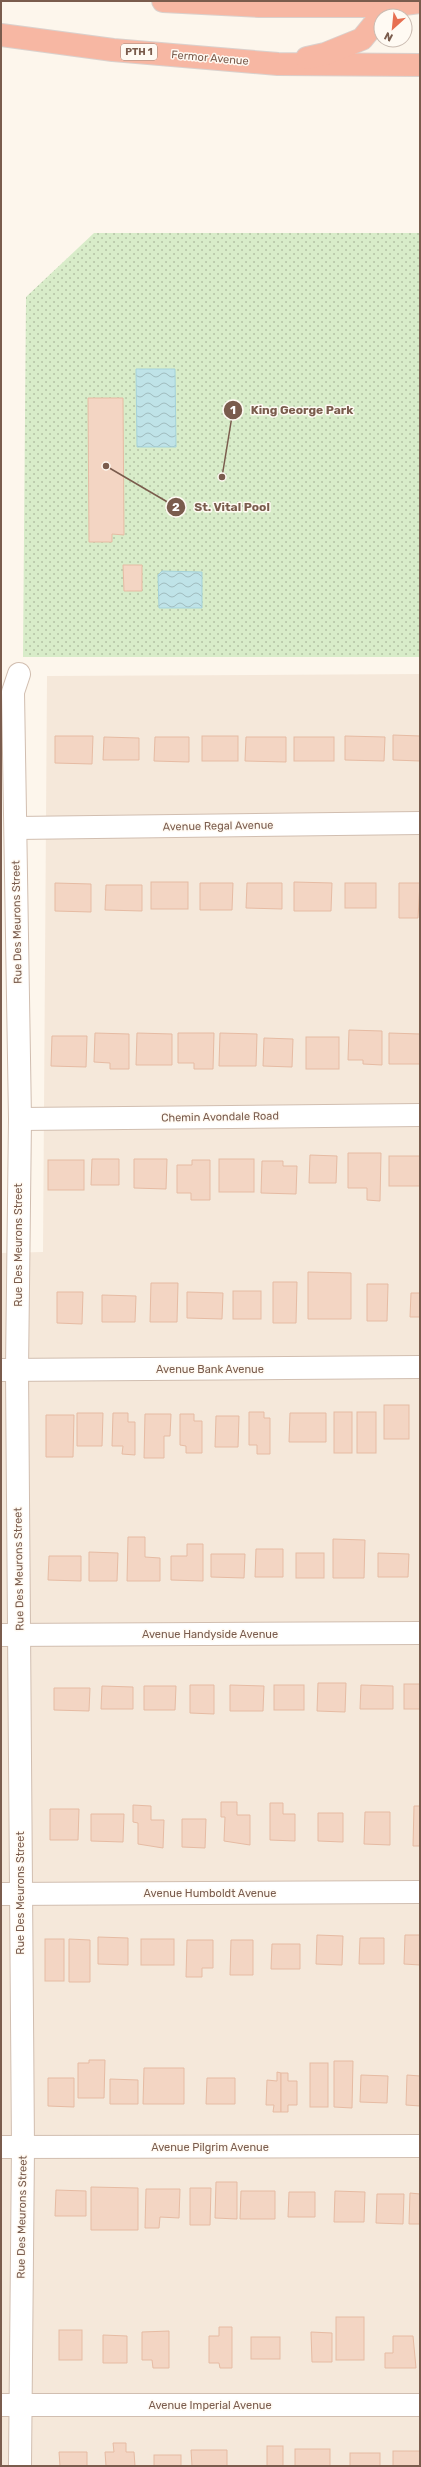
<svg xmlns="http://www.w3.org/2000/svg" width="421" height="2467" font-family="Rubik,sans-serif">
	<defs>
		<pattern id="park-dots" width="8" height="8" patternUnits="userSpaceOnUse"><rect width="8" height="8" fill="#d8ecc9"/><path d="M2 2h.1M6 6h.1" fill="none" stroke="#b4c2a5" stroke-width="1.8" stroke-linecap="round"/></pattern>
		<pattern id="water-waves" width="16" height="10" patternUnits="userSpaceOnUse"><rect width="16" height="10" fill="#bfe3e8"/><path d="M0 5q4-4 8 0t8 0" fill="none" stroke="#a0bbbe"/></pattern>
	</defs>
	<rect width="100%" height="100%" fill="#fdf6ec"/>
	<polygon fill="#f5e8da" points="420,674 420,2466 1,2466 1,1253 43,1252 47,676"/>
	<polygon fill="url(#park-dots)" points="94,233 420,233 420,657 23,657 26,297"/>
	<g fill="url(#water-waves)" stroke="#a5d3da">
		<polygon points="136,369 175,369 176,447 137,447"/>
		<polygon points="162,571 202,572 202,608 159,608 158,575"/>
	</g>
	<g fill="#f3d5c3" stroke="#e6bba3">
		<polygon points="88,398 123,398 124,535 112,534 112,542 89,542"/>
		<polygon points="123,565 142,565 142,591 124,591"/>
		<polygon points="393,735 420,736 420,761 393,760"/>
		<polygon points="55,736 93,736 92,764 55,763"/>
		<rect x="202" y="736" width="36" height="25"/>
		<polygon points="345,736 385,737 384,761 345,760"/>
		<polygon points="104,737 139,738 139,760 103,760"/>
		<polygon points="155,737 189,737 189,762 154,761"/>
		<polygon points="246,737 286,737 286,762 245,761"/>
		<rect x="294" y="737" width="40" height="24"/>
		<rect x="151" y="882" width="37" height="27"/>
		<polygon points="294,882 332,883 331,911 294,911"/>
		<polygon points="55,883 91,884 91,912 55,911"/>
		<polygon points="200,883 233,883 232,910 200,910"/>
		<polygon points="247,883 282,883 282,909 246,908"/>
		<rect x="345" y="883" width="31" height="25"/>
		<polygon points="399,883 420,883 418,918 399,918"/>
		<polygon points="106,885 142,885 142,911 105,910"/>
		<polygon points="349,1030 382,1031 382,1065 363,1064 363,1060 348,1060"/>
		<polygon points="95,1033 129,1034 129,1069 110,1069 110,1063 94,1062"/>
		<polygon points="137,1033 172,1034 172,1065 136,1065"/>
		<polygon points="178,1033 214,1033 213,1069 194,1069 194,1063 178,1063"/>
		<polygon points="220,1033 257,1034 256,1066 219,1066"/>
		<polygon points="389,1033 420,1034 420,1064 389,1064"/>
		<polygon points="52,1036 87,1036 86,1067 51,1066"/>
		<rect x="306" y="1037" width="33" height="32"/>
		<polygon points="264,1038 293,1039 292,1067 263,1066"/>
		<polygon points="348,1153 381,1153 380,1201 367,1200 367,1188 348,1188"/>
		<polygon points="310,1155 337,1156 336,1183 309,1183"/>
		<rect x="389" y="1156" width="31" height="30"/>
		<polygon points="92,1159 119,1159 119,1185 91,1185"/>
		<polygon points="134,1159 167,1159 166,1189 134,1188"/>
		<rect x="219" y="1159" width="35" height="33"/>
		<rect x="48" y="1160" width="36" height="30"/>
		<polygon points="192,1160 210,1160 210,1200 191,1200 191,1193 177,1193 177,1165 192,1165"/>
		<polygon points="262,1161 283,1161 283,1166 297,1166 296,1194 261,1193"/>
		<polygon points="308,1272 351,1273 351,1319 308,1319"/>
		<polygon points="273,1282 297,1282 296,1323 273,1323"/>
		<polygon points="151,1283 178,1283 177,1322 150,1322"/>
		<polygon points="367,1284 388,1284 387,1321 367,1321"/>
		<rect x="233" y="1291" width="28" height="28"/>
		<polygon points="57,1292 83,1292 82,1324 57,1323"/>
		<polygon points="187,1292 223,1293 222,1319 187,1318"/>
		<polygon points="411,1293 420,1293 420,1317 410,1317"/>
		<polygon points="102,1295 136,1296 135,1322 102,1322"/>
		<rect x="384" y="1405" width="25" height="34"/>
		<polygon points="249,1412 264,1412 264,1418 270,1418 270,1454 257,1454 257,1445 249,1445"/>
		<rect x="334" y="1412" width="18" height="41"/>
		<rect x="357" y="1412" width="19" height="41"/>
		<polygon points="77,1413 103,1413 102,1446 77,1446"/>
		<polygon points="113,1413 128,1413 128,1422 135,1422 135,1455 122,1454 123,1446 112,1446"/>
		<polygon points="290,1413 326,1413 326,1442 289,1442"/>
		<polygon points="145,1414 171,1414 170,1436 164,1436 164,1458 144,1458"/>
		<polygon points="180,1414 194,1414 194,1421 202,1421 202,1453 186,1453 186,1446 180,1445"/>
		<polygon points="46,1415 74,1415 73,1457 46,1457"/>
		<polygon points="216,1416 239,1416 238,1447 215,1447"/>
		<polygon points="128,1537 145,1537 145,1557 160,1558 160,1581 127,1581"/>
		<polygon points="333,1539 365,1540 364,1578 333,1578"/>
		<polygon points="187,1544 203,1544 203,1581 171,1580 171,1556 187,1556"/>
		<polygon points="256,1549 283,1549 283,1577 255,1577"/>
		<polygon points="89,1552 118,1553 117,1581 89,1581"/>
		<rect x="296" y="1553" width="28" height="25"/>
		<polygon points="378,1553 409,1554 408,1577 378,1577"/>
		<polygon points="211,1554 245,1554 244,1578 211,1577"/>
		<polygon points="49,1556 81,1556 81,1581 48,1580"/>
		<polygon points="318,1683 346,1683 345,1712 317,1711"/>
		<rect x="404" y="1684" width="16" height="25"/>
		<polygon points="190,1685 214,1685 214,1714 190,1713"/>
		<polygon points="230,1685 264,1686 263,1711 230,1711"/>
		<rect x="274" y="1685" width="30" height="25"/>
		<polygon points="361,1685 393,1686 393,1709 360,1709"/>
		<polygon points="102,1686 133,1687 133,1709 101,1709"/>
		<polygon points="144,1686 176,1686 175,1710 144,1710"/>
		<polygon points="54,1688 90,1688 89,1711 54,1710"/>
		<polygon points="221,1802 237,1802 237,1815 250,1815 250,1845 224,1841 225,1817 221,1817"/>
		<polygon points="270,1803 283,1803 283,1814 295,1814 295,1841 270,1840"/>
		<polygon points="133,1805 151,1806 151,1820 164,1820 163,1848 138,1844 138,1823 133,1822"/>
		<polygon points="414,1806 420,1806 420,1846 413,1846"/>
		<polygon points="50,1809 79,1809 78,1840 50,1840"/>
		<polygon points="365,1812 390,1812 390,1845 364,1844"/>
		<polygon points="318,1813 343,1813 343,1842 318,1841"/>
		<polygon points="91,1814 124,1814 123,1842 91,1841"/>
		<polygon points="182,1819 206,1819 205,1848 182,1847"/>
		<polygon points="317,1935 343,1936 342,1965 316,1964"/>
		<polygon points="405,1935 420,1935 420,1965 404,1964"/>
		<polygon points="98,1937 128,1938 128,1965 98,1964"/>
		<polygon points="360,1938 384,1938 384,1964 359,1964"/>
		<rect x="45" y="1939" width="19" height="42"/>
		<polygon points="69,1939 90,1940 90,1982 69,1982"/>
		<rect x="141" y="1939" width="33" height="26"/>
		<polygon points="187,1940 213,1940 213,1968 202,1968 202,1977 186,1977"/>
		<polygon points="231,1940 253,1940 253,1975 230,1975"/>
		<polygon points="272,1944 300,1944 300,1969 271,1969"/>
		<polygon points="89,2060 105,2060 104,2098 78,2098 78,2063 89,2063"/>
		<polygon points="334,2061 353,2061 352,2108 334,2107"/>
		<rect x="310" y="2063" width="18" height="44"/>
		<polygon points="144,2068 184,2068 184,2104 143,2104"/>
		<polygon points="277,2072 281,2073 281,2112 273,2112 274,2105 266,2105 267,2080 277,2081"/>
		<polygon points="281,2073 288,2073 288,2081 297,2081 297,2105 288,2105 288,2112 281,2112"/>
		<polygon points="361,2075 388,2076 387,2103 360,2102"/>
		<polygon points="407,2075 420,2076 420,2106 406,2105"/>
		<polygon points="48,2078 74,2078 74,2107 48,2106"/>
		<polygon points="207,2078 235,2078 235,2104 206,2104"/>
		<polygon points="110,2079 138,2080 138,2104 110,2104"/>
		<polygon points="216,2182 237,2182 237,2219 215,2218"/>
		<polygon points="91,2187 138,2188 138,2230 91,2230"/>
		<polygon points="190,2188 211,2188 210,2225 190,2225"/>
		<polygon points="146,2189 180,2189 179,2218 160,2217 159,2228 145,2228"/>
		<polygon points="56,2190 86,2191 86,2216 55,2216"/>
		<polygon points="241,2191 275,2191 275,2219 240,2219"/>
		<polygon points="335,2191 365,2192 364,2222 334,2222"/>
		<polygon points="289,2192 315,2192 315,2217 288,2217"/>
		<polygon points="410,2193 420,2194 420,2224 409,2224"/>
		<polygon points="377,2194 404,2194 403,2224 376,2223"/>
		<rect x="336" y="2317" width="28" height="43"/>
		<polygon points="219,2327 232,2327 232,2368 220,2368 219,2363 209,2363 209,2336 219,2336"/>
		<rect x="59" y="2330" width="23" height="30"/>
		<polygon points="169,2331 169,2368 153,2368 152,2360 142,2360 142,2332"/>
		<polygon points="311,2332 332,2333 332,2362 312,2362"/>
		<polygon points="103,2335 127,2336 127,2363 103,2363"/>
		<polygon points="393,2336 413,2336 416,2368 385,2368 385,2353 393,2353"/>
		<rect x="251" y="2337" width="29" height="22"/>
		<polygon points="113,2443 126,2443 126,2452 134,2452 135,2466 106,2466 105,2452 114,2452"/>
		<rect x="267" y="2446" width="16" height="20"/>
		<rect x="295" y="2449" width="35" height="17"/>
		<polygon points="191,2450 227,2450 227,2466 192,2466"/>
		<rect x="393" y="2451" width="27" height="15"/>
		<polygon points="59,2452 87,2452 87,2466 60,2466"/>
		<rect x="350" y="2453" width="30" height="13"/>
		<rect x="154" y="2455" width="27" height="11"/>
	</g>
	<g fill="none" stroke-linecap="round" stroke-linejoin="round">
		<g stroke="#d1beb0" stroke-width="24">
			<g id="minor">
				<polyline points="19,674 13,692 20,1119 17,1370 23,2147 20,2466"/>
				<polyline points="16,828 420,823"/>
				<polyline points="20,1119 420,1115"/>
				<polyline points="1,1370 420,1367"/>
				<polyline points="1,1635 420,1633"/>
				<polyline points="1,1894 420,1892"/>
				<polyline points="1,2147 420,2146"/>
				<polyline points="1,2405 420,2405"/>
			</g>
		</g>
		<g stroke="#dad1cd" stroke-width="24">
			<g id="highway">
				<polyline points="163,1 259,6 389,6 420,2"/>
				<polyline points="1,35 113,50 278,64 420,65"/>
				<polyline points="307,58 325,54 362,39 389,6 390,1"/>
			</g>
		</g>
		<use href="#minor" stroke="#fff" stroke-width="22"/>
		<use href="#highway" stroke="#f7b7a3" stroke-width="22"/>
	</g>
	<g text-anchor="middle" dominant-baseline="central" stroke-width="3" stroke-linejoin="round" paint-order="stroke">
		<rect fill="#fffaf3" stroke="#a28b7f" stroke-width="1" x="121" y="44" width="36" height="16" rx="3"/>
		<g font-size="10" font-weight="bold" fill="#7a5c4d">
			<text x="139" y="52">PTH 1</text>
		</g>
		<g font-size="11" fill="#7a5c4d" stroke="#fffaf3">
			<text transform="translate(210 58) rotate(5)">Fermor Avenue</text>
			<text transform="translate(218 826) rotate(-1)">Avenue Regal Avenue</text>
			<text transform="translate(17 922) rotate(-91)">Rue Des Meurons Street</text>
			<text transform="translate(220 1117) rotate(-1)">Chemin Avondale Road</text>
			<text transform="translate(18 1245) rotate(-90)">Rue Des Meurons Street</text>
			<text x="210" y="1369">Avenue Bank Avenue</text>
			<text transform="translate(19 1569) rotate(-91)">Rue Des Meurons Street</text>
			<text x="210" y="1634">Avenue Handyside Avenue</text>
			<text transform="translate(20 1893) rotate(-90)">Rue Des Meurons Street</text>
			<text x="210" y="1893">Avenue Humboldt Avenue</text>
			<text x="210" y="2147">Avenue Pilgrim Avenue</text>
			<text transform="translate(22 2217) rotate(-89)">Rue Des Meurons Street</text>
			<text x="210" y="2405">Avenue Imperial Avenue</text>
		</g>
	</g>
	<path fill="none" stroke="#7a5c4d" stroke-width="1.5" d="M222 477L233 410M106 466L176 507"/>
	<g fill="#7a5c4d" stroke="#fffaf3" stroke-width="1.5">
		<circle cx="222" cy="477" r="4"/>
		<circle cx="106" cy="466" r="4"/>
		<circle cx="233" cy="410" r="10"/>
		<circle cx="176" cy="507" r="10"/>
	</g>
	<g font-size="12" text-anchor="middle" font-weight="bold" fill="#fff">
		<text x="233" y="414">1</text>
		<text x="176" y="511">2</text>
	</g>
	<g font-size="12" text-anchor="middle" font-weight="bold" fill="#7a5c4d" stroke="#fffaf3" stroke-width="3" stroke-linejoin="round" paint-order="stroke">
		<text x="302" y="414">King George Park</text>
		<text x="232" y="511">St. Vital Pool</text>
	</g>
	<rect width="421" height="2467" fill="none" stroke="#7a5c4d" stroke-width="4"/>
	<g transform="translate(393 28) rotate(207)"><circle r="19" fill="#fffaf3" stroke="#cabbb1"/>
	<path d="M0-3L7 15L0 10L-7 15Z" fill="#e76f51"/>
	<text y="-6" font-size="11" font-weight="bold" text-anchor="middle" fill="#7a5c4d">N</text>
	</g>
</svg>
